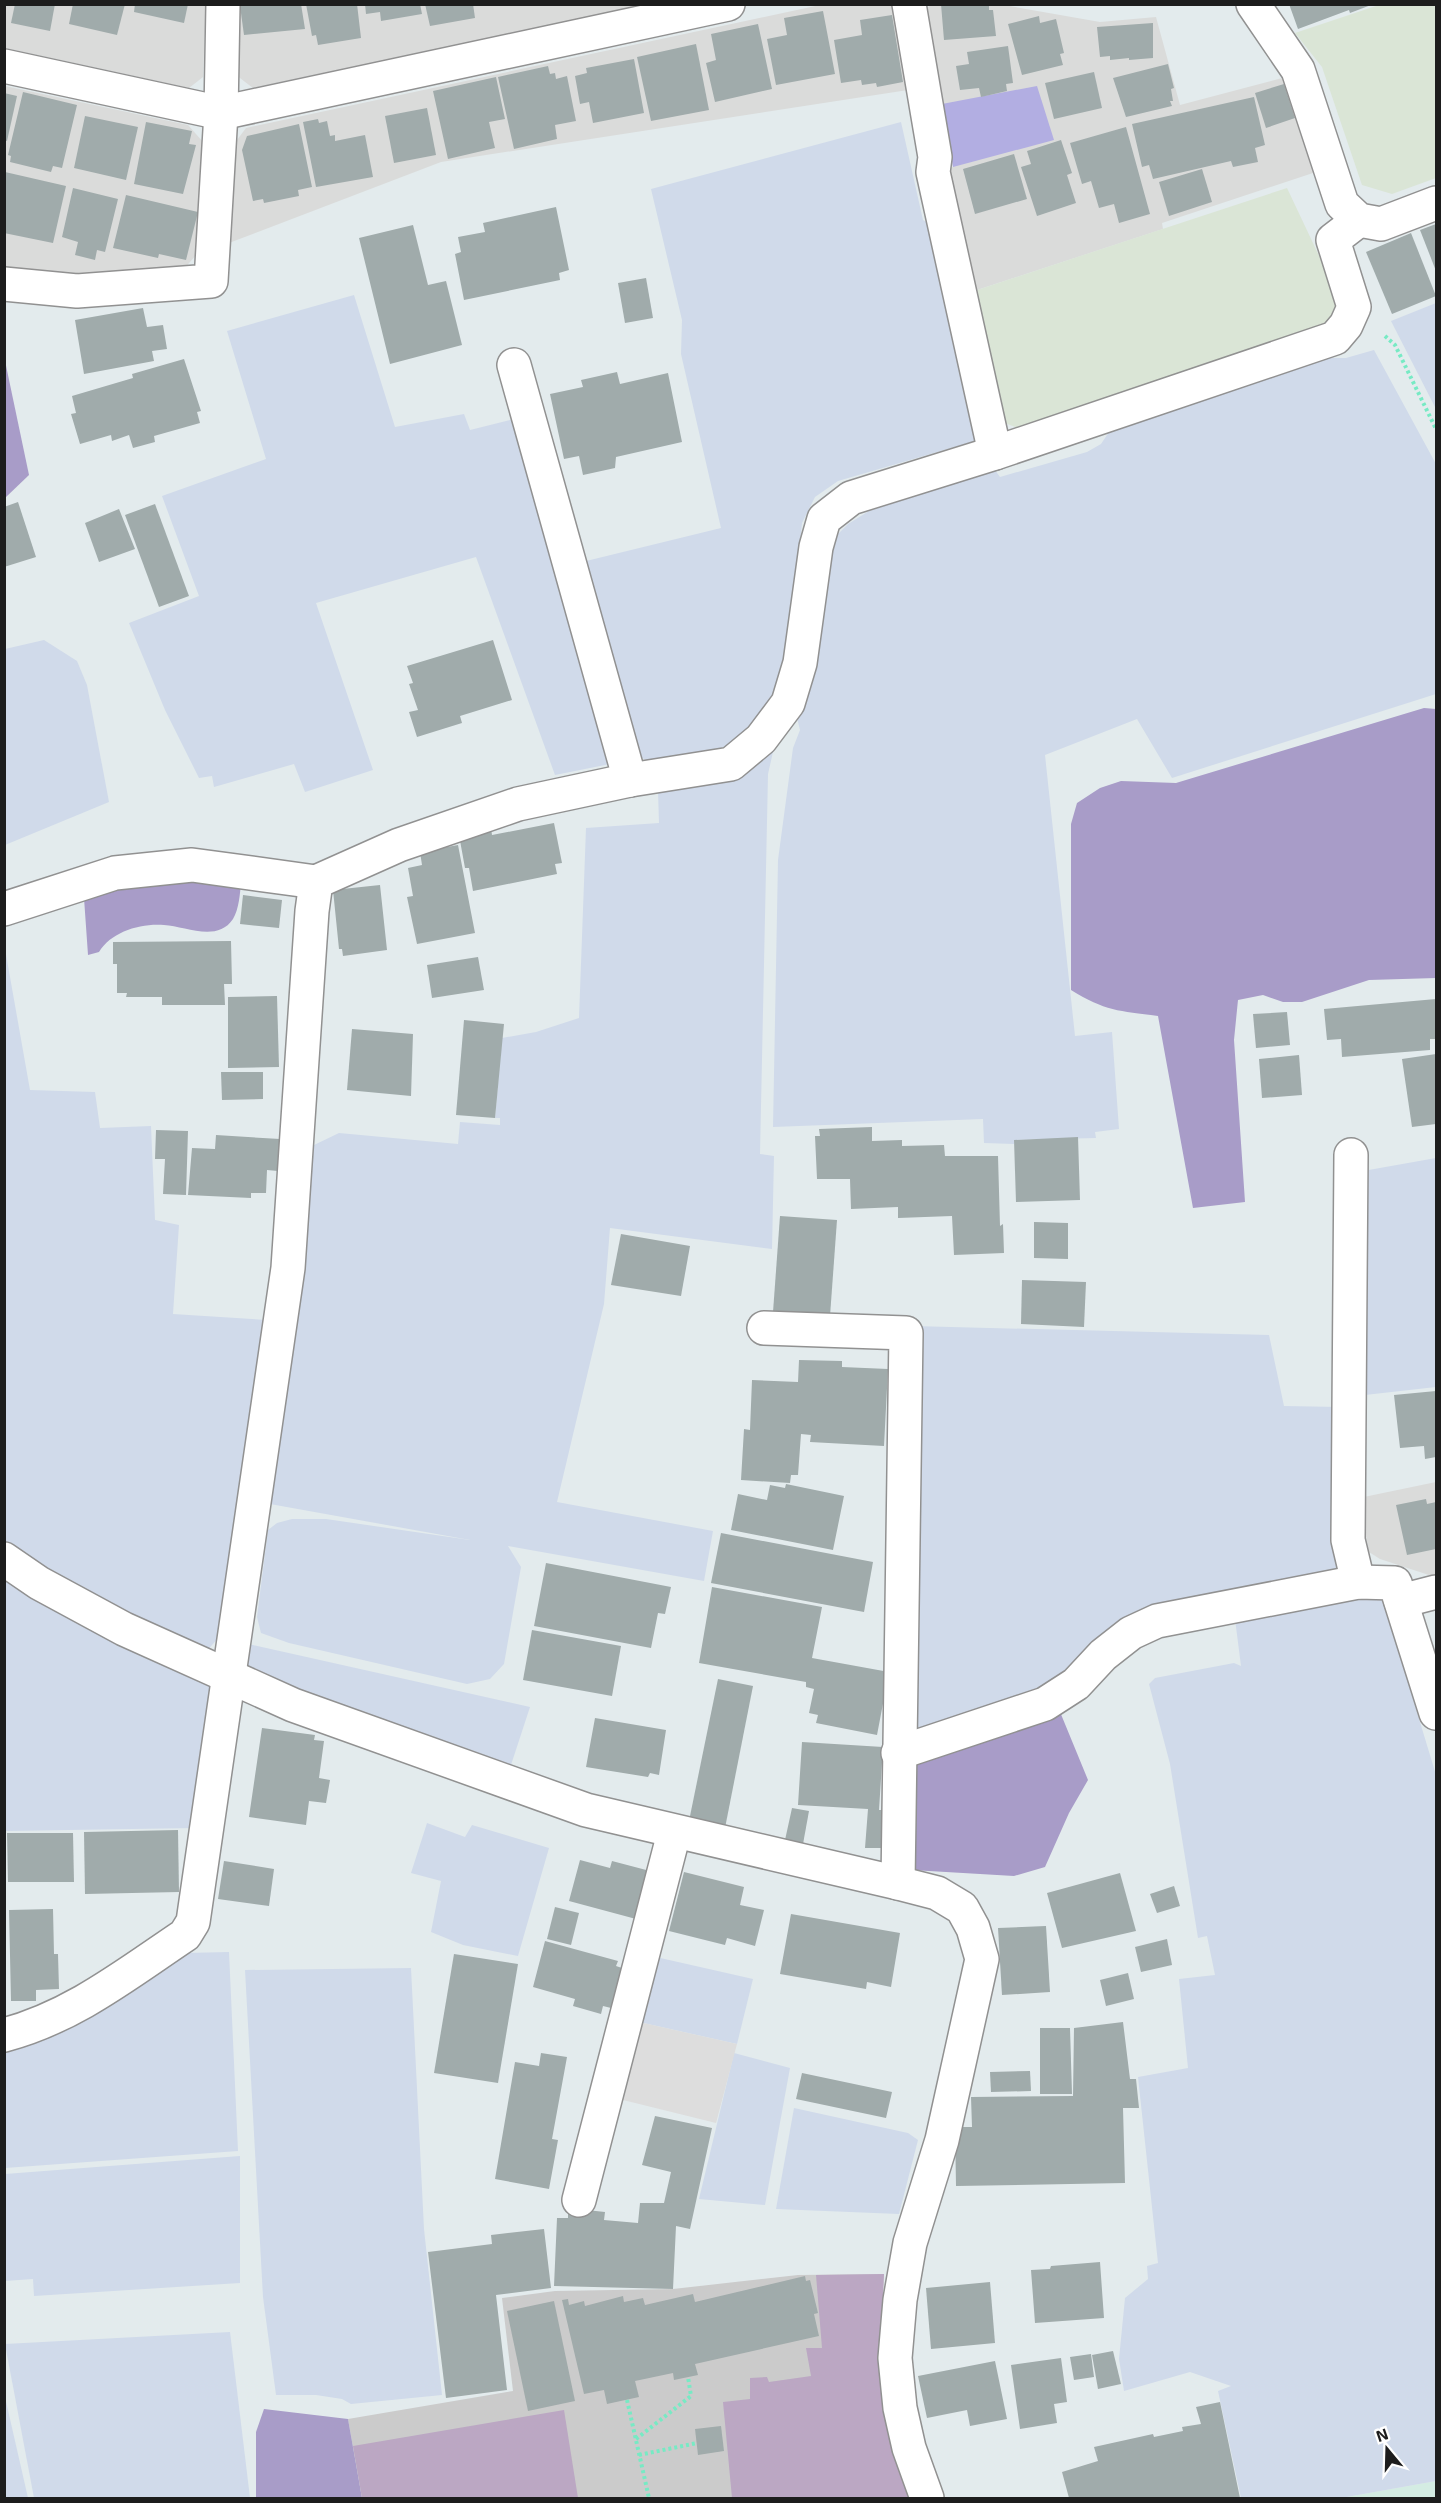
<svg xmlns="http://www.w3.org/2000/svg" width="1441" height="2503" font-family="'Exo 2',sans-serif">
	<rect width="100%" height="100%" fill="#e3ebed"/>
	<g fill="#dadbda">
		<polygon points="932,4 1004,5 1100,22 1156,17 1180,105 1286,77 1319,171 1162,223 1163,229 974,291 944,169 953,167 927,8"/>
		<polygon points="5,5 206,5 203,77 189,88 5,48"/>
		<polygon points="238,5 643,5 253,88 236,75"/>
		<polygon points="820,5 894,5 908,90 441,162 229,243 234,144 246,128"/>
		<polygon points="5,86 188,125 203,142 197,254 182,271 80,278 5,269"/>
		<polygon points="1436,1482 1436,1575 1432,1576 1380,1559 1369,1552 1359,1498"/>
	</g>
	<polygon fill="#d4ece3" points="1436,2481 1436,2498 1341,2498"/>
	<g fill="#dae5d6">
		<polygon points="1382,4 1436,5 1436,178 1392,194 1362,185 1322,67 1295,33"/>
		<polygon points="1287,188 1339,298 1338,309 1325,328 1023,430 1002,422 974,291"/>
	</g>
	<polygon fill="#cbcbcb" points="884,2274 880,2354 884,2409 893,2453 910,2498 362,2498 348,2419 513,2391 502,2298 555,2291 673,2289 798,2275"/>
	<g fill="#d0daea">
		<polygon points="901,122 923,220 931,225 975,441 838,481 815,497 802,523 790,645 776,691 759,721 727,746 691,757 649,762 631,751 578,563 721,528 681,354 682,320 651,189"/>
		<polygon points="354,295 395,427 464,414 470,430 518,418 610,764 555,775 476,557 316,603 373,770 305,792 294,764 214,787 212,776 199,778 165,710 129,623 199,596 162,496 266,459 227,331"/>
		<polygon points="1436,303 1436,409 1391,321"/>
		<polygon points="1374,350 1436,464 1436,694 1172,778 1137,719 1045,755 1075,1036 1112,1032 1119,1129 1095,1132 1096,1138 1015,1140 1014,1144 984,1143 983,1119 773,1127 778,860 793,748 800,730 797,718 826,558 834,538 848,524 869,511 995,470 1000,477 1087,452 1101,444 1111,429 1327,358 1346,358"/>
		<polygon points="44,640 77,661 87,685 109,802 5,845 5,649"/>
		<polygon points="771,747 773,752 768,774 760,1154 774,1156 772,1249 610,1228 604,1304 557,1502 713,1531 704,1581 508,1546 521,1567 504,1664 490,1679 467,1684 289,1643 261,1633 257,1617 268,1530 277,1523 292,1519 326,1519 470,1540 270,1504 312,1146 339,1133 458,1144 460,1122 500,1125 500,1118 495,1118 502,1038 536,1032 579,1018 586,828 659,823 658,791"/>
		<polygon points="4,943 30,1090 95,1092 100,1128 151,1126 155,1220 179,1225 173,1314 267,1320 221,1635 203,1655 74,1588 5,1542"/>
		<polygon points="1436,1158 1436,1387 1365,1395 1363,1171"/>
		<polygon points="913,1326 1269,1335 1284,1406 1340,1407 1347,1574 1124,1618 1069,1670 1043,1687 923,1732 911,1724"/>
		<polygon points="4,1569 215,1687 196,1828 5,1831"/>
		<polygon points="1381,1593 1436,1775 1436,2481 1341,2498 1241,2498 1218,2391 1231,2386 1190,2372 1124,2391 1119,2359 1125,2298 1148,2279 1147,2266 1158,2263 1138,2077 1188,2068 1179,1979 1215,1975 1207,1936 1198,1938 1170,1764 1149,1684 1155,1678 1234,1663 1241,1666 1235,1619"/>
		<polygon points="248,1644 530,1707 510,1768 254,1673 243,1659"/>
		<polygon points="427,1823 465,1837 472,1825 549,1848 518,1956 463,1945 431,1932 441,1881 411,1873"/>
		<polygon points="229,1952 238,2151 5,2168 5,2053 64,2028 185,1953"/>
		<polygon points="656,1957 753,1979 737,2044 639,2022"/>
		<polygon points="411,1968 424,2229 442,2395 351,2404 342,2399 316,2395 276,2395 263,2297 245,1970"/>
		<polygon points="734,2053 790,2068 765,2205 699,2199"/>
		<polygon points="794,2108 908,2133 918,2140 899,2214 776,2209"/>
		<polygon points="240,2156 240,2283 34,2296 33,2279 5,2281 5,2174"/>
		<polygon points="230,2332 250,2498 34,2498 5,2344"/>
		<polygon points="4,2397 5,2397 28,2498 5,2498"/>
	</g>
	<polygon fill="#b2aee2" points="1037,86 1054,140 953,167 942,104"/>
	<g fill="#a89cc8">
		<polygon points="4,356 29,475 5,498 4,498"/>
		<path d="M1424,708L1436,709V978L1369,980L1302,1002H1283L1263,995L1238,1000L1234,1040L1245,1202L1193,1208L1158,1016C1119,1011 1105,1011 1071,990V824L1077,803L1100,788L1121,781L1176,783Z"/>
		<path d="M184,877L241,882C240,894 239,909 233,919C217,943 185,926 164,925C140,923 111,932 99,952L88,955L84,898L137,883Z"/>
		<polygon points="1058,1707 1088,1780 1069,1813 1045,1867 1014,1876 912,1870 909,1760"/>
		<polygon points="264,2409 348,2419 362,2498 256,2498 256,2432"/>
	</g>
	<g fill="#bba7c3">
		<path d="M884,2274C882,2319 878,2364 884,2409C888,2440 899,2469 910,2498H732L723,2402L750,2399V2378L767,2377L769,2382L811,2376L806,2348H822L816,2275Z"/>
		<polygon points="564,2410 578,2498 362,2498 353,2446"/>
	</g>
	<polygon fill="#ddd" points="639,2022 737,2044 716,2123 619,2099"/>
	<g fill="#a0abab">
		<polygon points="15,4 55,4 50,31 11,23"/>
		<polygon points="73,4 125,4 117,35 69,24"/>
		<polygon points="135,4 188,4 184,23 134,12"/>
		<polygon points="247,4 301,4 305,29 244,35 240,6"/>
		<polygon points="306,4 357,4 361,38 318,45 316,35 312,36"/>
		<polygon points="365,4 420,4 422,14 381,21 380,12 366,14"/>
		<polygon points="425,4 473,4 475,18 430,26"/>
		<polygon points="941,4 989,6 989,10 993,10 996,36 944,40"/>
		<polygon points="1289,4 1371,4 1371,5 1350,13 1349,10 1298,29"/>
		<polygon points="823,11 835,74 776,85 767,39 787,35 784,18"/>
		<polygon points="892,15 903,82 877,87 876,83 862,85 861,80 841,83 834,40 862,35 860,20"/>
		<polygon points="1039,16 1040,23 1056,19 1064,53 1060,54 1063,65 1022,75 1008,24"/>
		<polygon points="1153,23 1153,58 1129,60 1129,58 1110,60 1110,56 1100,57 1097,27"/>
		<polygon points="758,24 772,89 715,102 706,63 716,60 711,34"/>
		<polygon points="696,44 709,110 651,121 637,57"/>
		<polygon points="1008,46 1013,83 1006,84 1007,91 981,97 979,88 960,90 956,66 969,64 967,52"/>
		<polygon points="634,59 644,113 593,123 589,102 580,104 575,76 587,73 586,68"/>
		<polygon points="1168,64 1174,88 1171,89 1173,101 1170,101 1172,106 1126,117 1113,78"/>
		<polygon points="548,66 550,74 555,73 556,79 567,76 576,121 555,125 557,139 514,149 498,77"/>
		<polygon points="1094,72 1102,108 1054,119 1045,83"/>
		<polygon points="496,77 505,119 489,122 495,148 448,159 433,91"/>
		<polygon points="1284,84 1295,118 1266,128 1255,93"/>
		<polygon points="23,92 77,105 62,168 53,166 51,172 10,162 11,156 8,155"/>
		<polygon points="4,93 17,96 7,141 4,140"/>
		<polygon points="1254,97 1265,145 1255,148 1258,162 1233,167 1231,161 1153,179 1149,165 1142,167 1132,124"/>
		<polygon points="427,108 436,155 394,163 385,116"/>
		<polygon points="85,116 138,127 126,180 74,168"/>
		<polygon points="318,119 319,123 327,121 330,136 335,135 335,141 365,135 373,177 316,187 303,122"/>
		<polygon points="146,122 192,131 189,144 196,145 183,194 134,184"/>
		<polygon points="299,124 312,187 298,190 299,196 264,203 263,199 253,201 242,150 247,136"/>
		<polygon points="1126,127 1150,214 1119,223 1114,204 1099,208 1091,181 1082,184 1070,143"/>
		<polygon points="1061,140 1072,173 1067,175 1076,203 1037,216 1021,167 1031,164 1027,151"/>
		<polygon points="1014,154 1027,199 975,214 963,169"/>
		<polygon points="1202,169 1212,202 1169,216 1159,182"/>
		<polygon points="5,172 66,186 53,243 4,233"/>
		<polygon points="73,188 118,199 105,252 97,250 95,260 75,255 78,242 62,237"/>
		<polygon points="126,195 198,212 186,260 159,254 158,258 113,248"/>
		<polygon points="556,207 569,270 559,273 560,280 464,300 455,254 461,252 458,237 485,232 483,223"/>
		<polygon points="1436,224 1436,271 1420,230"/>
		<polygon points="413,225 428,285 446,281 462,345 390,364 359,238"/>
		<polygon points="1411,233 1436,296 1392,314 1366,252"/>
		<polygon points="646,278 653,318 625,323 618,283"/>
		<polygon points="143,308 147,327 163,325 167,349 152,351 154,361 84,374 75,320"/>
		<polygon points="184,359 201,411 197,412 200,423 154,436 155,442 133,448 129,435 112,441 111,435 80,444 71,414 76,413 72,396 133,378 132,374"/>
		<polygon points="617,372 620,384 668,373 682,442 616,457 615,468 583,475 579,456 564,459 550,394 583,387 581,380"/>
		<polygon points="18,502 36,557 4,567 4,507"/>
		<polygon points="155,504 189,596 159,607 125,515"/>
		<polygon points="119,509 135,549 99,562 85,523"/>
		<polygon points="493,640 512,700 460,716 462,723 417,737 409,712 418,710 409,684 413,683 407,666"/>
		<polygon points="554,823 562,863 555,864 557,874 473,891 469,868 465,868 459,835 491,828 492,835"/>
		<polygon points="458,845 475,933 417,944 407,897 413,896 408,868 422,865 420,852"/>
		<polygon points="380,885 387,950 343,956 342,949 339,949 333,890"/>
		<polygon points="243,895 282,900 279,928 240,924"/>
		<polygon points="231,941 232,984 224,984 225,1005 162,1005 162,997 126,997 127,993 117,993 117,964 113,964 113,942"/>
		<polygon points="478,957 484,990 432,998 427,965"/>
		<polygon points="277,996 279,1067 228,1068 228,997"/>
		<polygon points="1436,999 1436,1039 1430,1039 1430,1050 1342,1057 1341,1039 1327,1040 1324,1009"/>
		<polygon points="1287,1012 1290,1045 1256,1048 1253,1014"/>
		<polygon points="464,1020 504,1024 495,1118 456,1115"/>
		<polygon points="352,1029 413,1034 411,1096 347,1090"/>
		<polygon points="1436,1054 1436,1124 1412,1127 1402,1059"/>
		<polygon points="1299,1055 1302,1095 1262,1098 1259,1059"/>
		<polygon points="221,1072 263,1072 263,1099 222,1100"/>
		<polygon points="872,1127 872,1141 902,1140 902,1146 944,1145 945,1156 998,1156 1000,1226 1003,1224 1004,1253 954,1255 952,1216 898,1218 898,1207 851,1209 850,1179 817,1179 815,1136 820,1136 819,1129"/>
		<polygon points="156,1130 188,1131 186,1195 163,1194 165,1159 155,1159"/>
		<polygon points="216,1135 280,1139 278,1171 267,1170 266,1193 251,1193 251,1198 188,1195 192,1148 215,1149"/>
		<polygon points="1078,1137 1080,1200 1016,1202 1014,1140"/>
		<polygon points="780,1216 837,1220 830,1316 773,1312"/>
		<polygon points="1034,1222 1068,1223 1068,1259 1034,1258"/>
		<polygon points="621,1234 690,1246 681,1296 611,1285"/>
		<polygon points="1022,1280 1086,1282 1084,1327 1021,1324"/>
		<polygon points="799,1360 842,1361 842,1367 888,1369 884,1446 810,1442 811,1435 801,1434 798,1475 791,1475 790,1483 741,1480 744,1429 750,1430 752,1380 798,1382"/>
		<polygon points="1436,1391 1436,1457 1425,1459 1424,1446 1400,1448 1394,1395"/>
		<polygon points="786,1484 844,1496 833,1550 731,1530 738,1494 767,1500 770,1485 785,1488"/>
		<polygon points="1426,1499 1427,1504 1436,1502 1436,1549 1407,1555 1396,1505"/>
		<polygon points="721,1533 873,1562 864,1612 711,1583"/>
		<polygon points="546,1563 671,1587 665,1614 658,1613 651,1648 534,1626"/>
		<polygon points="712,1587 822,1607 812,1658 889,1672 877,1735 816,1723 818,1715 809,1713 814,1689 806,1687 806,1682 699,1663"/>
		<polygon points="532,1630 621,1646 612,1696 523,1680"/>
		<polygon points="718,1679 753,1686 725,1828 689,1821"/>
		<polygon points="595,1718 666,1730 659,1775 650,1773 648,1777 586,1767"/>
		<polygon points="262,1728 315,1735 314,1740 324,1741 319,1778 330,1780 326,1803 309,1801 306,1825 249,1817"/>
		<polygon points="802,1742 883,1747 879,1810 887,1810 885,1848 865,1848 868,1809 798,1805"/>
		<polygon points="792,1808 809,1811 803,1844 785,1840"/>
		<polygon points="178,1830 179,1892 85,1894 84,1832"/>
		<polygon points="7,1833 73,1833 74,1882 8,1882"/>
		<polygon points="580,1860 610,1868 612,1861 650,1871 636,1919 569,1901"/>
		<polygon points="224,1861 274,1869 269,1906 218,1899"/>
		<polygon points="684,1872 744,1887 740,1905 764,1910 755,1946 727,1938 725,1945 669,1931"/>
		<polygon points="1120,1873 1136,1931 1062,1948 1047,1893"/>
		<polygon points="1174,1886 1180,1906 1157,1913 1150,1894"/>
		<polygon points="555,1907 579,1913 571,1945 547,1939"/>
		<polygon points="53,1909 54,1954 58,1954 59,1989 36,1990 36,2001 11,2001 9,1910"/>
		<polygon points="791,1914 900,1933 891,1987 867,1982 866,1989 780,1974"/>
		<polygon points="1046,1926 1050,1992 1002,1995 998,1928"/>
		<polygon points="1167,1939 1172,1965 1141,1972 1135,1947"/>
		<polygon points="545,1941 618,1961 616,1966 622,1968 611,2008 603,2006 601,2014 573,2006 575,1999 533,1987"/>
		<polygon points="454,1954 518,1964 498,2083 434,2073"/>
		<polygon points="1128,1973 1134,1999 1106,2006 1100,1980"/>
		<polygon points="1123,2022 1130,2079 1136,2079 1139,2108 1123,2108 1125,2183 956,2186 955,2127 972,2127 971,2097 1073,2096 1074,2028"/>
		<polygon points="1040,2028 1070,2028 1072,2094 1040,2094"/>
		<polygon points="541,2053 567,2057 552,2139 558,2140 549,2189 495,2179 515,2062 539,2066"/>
		<polygon points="1030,2071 1031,2091 991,2092 990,2072"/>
		<polygon points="802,2073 892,2092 886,2118 796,2099"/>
		<polygon points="655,2116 712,2128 690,2229 676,2226 673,2289 554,2286 557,2218 568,2218 568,2208 605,2212 604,2220 638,2223 640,2203 664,2203 671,2172 642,2165"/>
		<polygon points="544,2229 551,2288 496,2295 507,2390 446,2398 428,2252 492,2244 491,2235"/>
		<polygon points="1100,2262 1104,2318 1035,2323 1031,2270 1050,2269 1051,2266"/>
		<polygon points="805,2276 806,2281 810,2280 818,2313 814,2314 819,2336 695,2364 698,2375 674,2380 673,2373 635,2381 639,2397 607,2404 604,2390 584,2394 562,2300 568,2299 569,2305 584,2301 585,2306 623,2296 624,2302 643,2298 645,2305 693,2294 695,2302"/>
		<polygon points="990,2282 995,2343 931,2349 926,2288"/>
		<polygon points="554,2301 575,2401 528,2411 507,2311"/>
		<polygon points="1113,2351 1121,2384 1098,2389 1092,2355"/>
		<polygon points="1091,2354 1094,2377 1074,2380 1070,2357"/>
		<polygon points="1061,2358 1067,2402 1054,2404 1057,2423 1020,2429 1011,2365"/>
		<polygon points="995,2361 1007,2419 970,2426 967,2410 927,2418 918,2376"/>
		<polygon points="1220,2402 1240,2498 1069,2498 1062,2472 1098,2461 1094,2447 1153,2434 1154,2437 1183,2431 1182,2427 1201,2424 1196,2407"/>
		<polygon points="721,2426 724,2451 698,2455 695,2429"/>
	</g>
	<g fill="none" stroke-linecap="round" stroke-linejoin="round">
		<g stroke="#919191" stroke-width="36">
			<g id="minor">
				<polyline points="909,4 935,157 933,172 995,453"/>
				<polyline points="1253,4 1298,70 1342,204 1359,220 1381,224 1436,203"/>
				<polyline points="4,66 221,113 728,4"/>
				<polyline points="4,284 77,291 211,281 221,113 223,4"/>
				<polyline points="514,365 630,780"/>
				<polyline points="4,909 115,873 192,865 316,882"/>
				<polyline points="1351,1155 1348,1540 1358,1582"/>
				<polyline points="764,1328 906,1333 898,1883"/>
				<polyline points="4,1559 39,1583 124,1629 293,1705 586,1810 898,1883 937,1893 962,1908 973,1928 982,1959 942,2140 910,2243 900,2300 895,2358 900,2408 909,2448 927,2498"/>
				<polyline points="1401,1601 1436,1592"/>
				<polyline points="898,1753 1045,1704 1076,1684 1103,1655 1131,1633 1157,1621 1358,1582 1395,1583 1436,1713"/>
				<path d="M4,2035C73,2017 128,1973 185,1935L193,1922L288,1268L312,911L316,882L399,845L518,804L630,780L731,764L761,739L788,703L800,663L816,547L824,519L851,498L995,453L1335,338L1346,325L1354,307L1333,240L1359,220"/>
				<polyline points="579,2200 674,1833"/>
			</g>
		</g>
		<g stroke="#77eac4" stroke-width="4" stroke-dasharray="3 3" stroke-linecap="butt">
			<polyline points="1385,336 1395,345 1436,429"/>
			<polyline points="627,2400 649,2498"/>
			<polyline points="636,2439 691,2396 688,2377"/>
			<polyline points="639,2455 697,2443"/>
		</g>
		<use href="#minor" stroke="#fff" stroke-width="33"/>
	</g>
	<rect width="1441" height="2503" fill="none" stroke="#1d1d1d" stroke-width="12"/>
	<g transform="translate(1387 2449) rotate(341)" stroke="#ffffff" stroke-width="4.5" paint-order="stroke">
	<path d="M0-4.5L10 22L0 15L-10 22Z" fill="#1d1d1d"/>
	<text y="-9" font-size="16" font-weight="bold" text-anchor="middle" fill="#1d1d1d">N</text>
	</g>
</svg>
